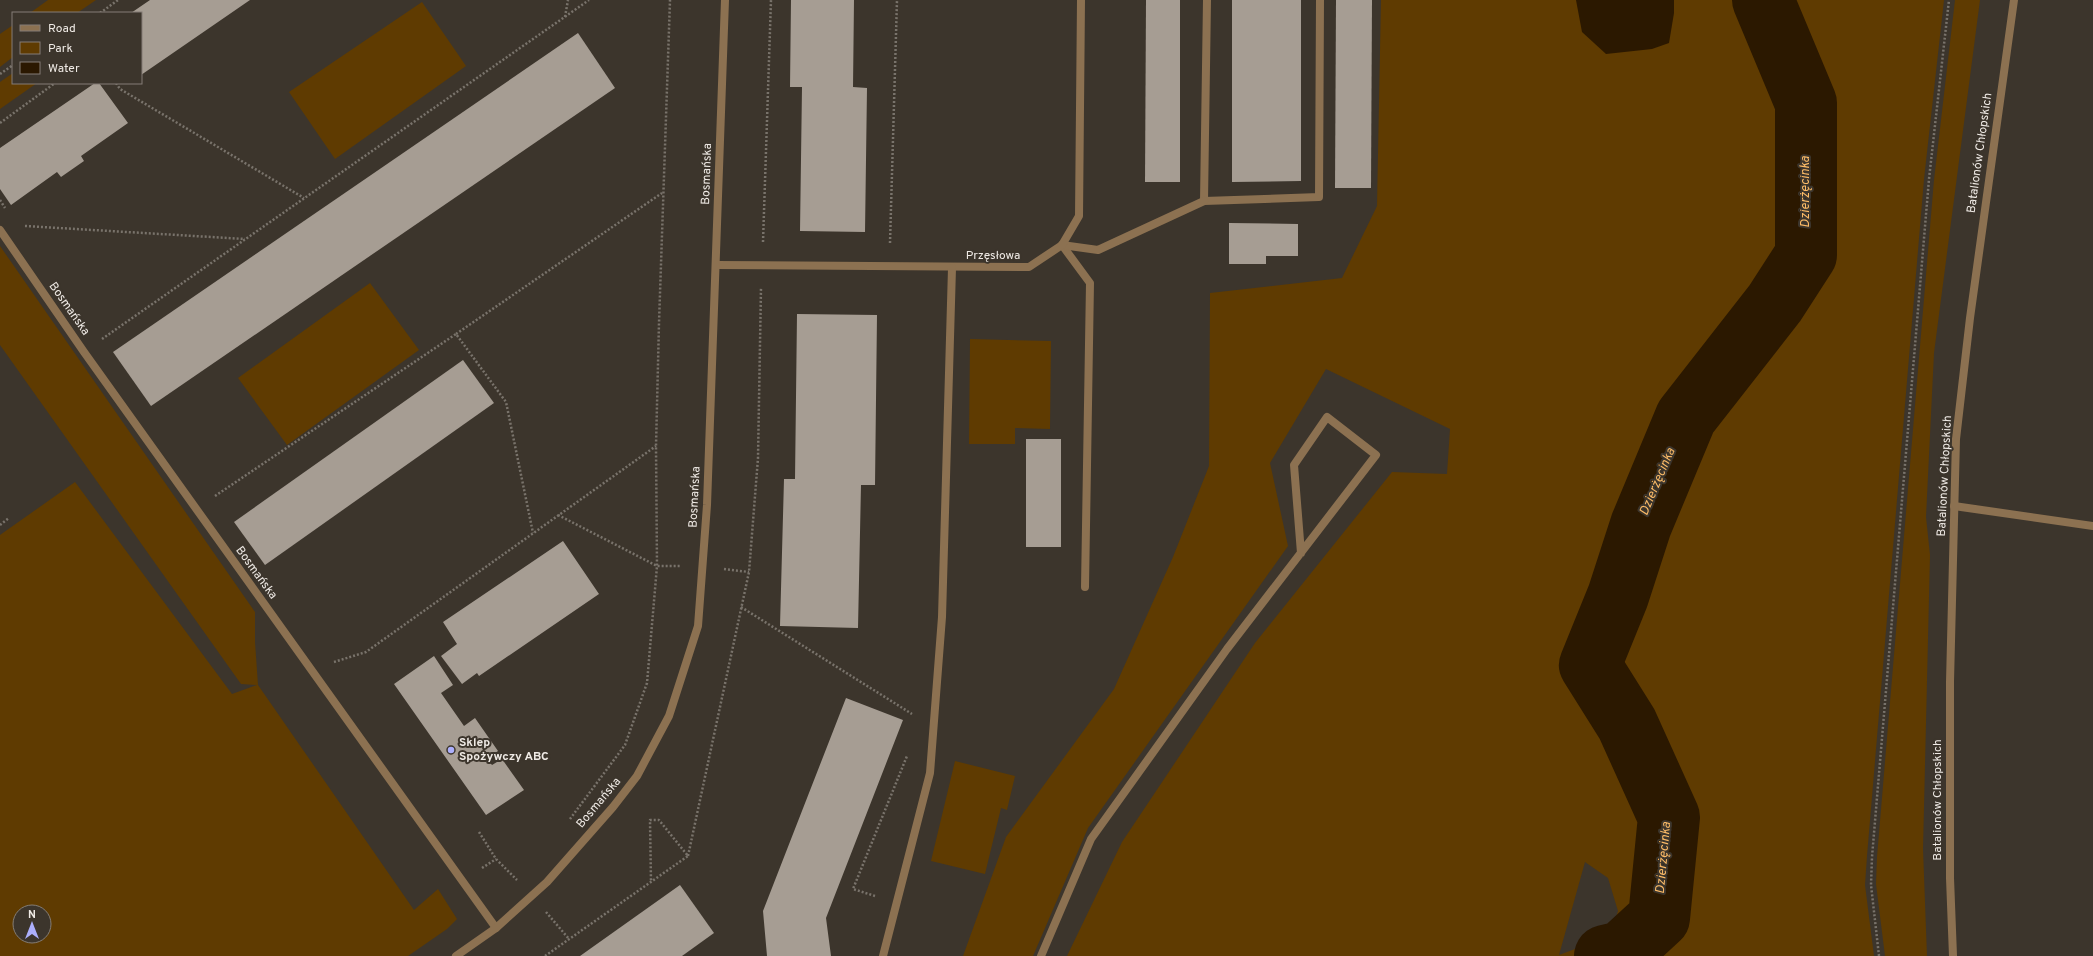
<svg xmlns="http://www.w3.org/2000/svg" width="2093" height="956" font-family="Overpass,sans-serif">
	<rect width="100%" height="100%" fill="#3c352c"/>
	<g fill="#5f3b01" fill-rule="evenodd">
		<polygon points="48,0 96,0 77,13 30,13"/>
		<path d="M1381,0H1944L1924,179L1867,856L1865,885L1874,956H1067L1122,842L1255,643L1392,472L1447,474L1450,429L1326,369L1270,463L1288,546L1088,828L1033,956H963L1006,837L1114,689L1173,557L1209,466L1210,293L1342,278L1377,206ZM1585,862L1608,878L1618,911L1610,936L1559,955Z"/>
		<polygon points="1955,0 1980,0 1934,353 1926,517 1930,555 1923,849 1927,956 1885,956 1876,884 1877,857 1934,180"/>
		<polygon points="422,2 466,66 335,159 289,92"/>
		<polygon points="13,25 13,57 0,67 0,34"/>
		<polygon points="13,73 13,83 37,83 0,109 0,82"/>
		<path d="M0,246L255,612V642L258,685L414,910L438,889L457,919L447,929L408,956H0V535L75,482L232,694L257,685L241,684L0,345ZM20,912H44V936H20Z"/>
		<polygon points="370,283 419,350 287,445 238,378"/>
		<polygon points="970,339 1051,341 1050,429 1015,428 1015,444 969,444"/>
		<polygon points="955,761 1015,776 1007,810 1001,808 985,874 931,861"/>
	</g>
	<polygon fill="#2b1800" points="1576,0 1674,0 1674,13 1669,43 1652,49 1606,54 1582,32"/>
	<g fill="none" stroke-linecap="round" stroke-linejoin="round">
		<polyline stroke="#2b1800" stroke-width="62" points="1605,956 1622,952 1659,918 1669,817 1627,724 1590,665 1618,596 1641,525 1686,417 1775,303 1806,255 1806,103 1763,0"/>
	</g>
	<g fill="#a69d93">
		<polygon points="150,0 250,0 141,75 141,13 131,13"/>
		<polygon points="791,0 854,0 853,87 867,88 865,232 800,231 802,87 790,87"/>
		<polygon points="1146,0 1180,0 1180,182 1145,182"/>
		<polygon points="1232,0 1301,0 1301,181 1232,182"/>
		<polygon points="1336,0 1372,0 1371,188 1335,188"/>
		<polygon points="578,33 615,88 151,406 113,352"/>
		<polygon points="95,83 99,83 128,123 81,156 84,161 61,177 57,172 11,205 0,189 0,148"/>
		<polygon points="1229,223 1298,224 1298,256 1266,256 1266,264 1229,264"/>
		<polygon points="797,314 877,315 875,485 861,485 858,628 780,626 784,479 795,479"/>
		<polygon points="463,360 494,403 265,565 234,522"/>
		<rect x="1026" y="439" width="35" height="108"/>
		<polygon points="563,541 599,594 479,676 477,673 462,684 441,656 457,644 443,622"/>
		<polygon points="434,656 453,685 441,693 464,726 475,718 498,751 487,759 492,765 502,759 524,790 486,815 394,684"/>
		<polygon points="846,698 903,720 826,918 831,956 767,956 763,911"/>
		<polygon points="680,885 714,933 682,956 580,956"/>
	</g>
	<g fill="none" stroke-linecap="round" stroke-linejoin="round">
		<g stroke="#79736b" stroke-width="2.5" stroke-dasharray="2 2" stroke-linecap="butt">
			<polyline points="100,13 118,0"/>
			<polyline points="565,17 568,0"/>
			<polyline points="0,74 13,65"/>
			<polyline points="116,83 120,89 304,198"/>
			<polyline points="0,123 55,83"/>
			<polyline points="0,200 5,208"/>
			<polyline points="25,226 245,239"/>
			<polyline points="763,242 771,0"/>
			<polyline points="890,243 897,0"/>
			<polyline points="456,334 662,193"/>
			<polyline points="102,339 589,0"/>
			<polyline points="215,496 456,334 506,402 533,533"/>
			<polyline points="558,515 657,566 680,566"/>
			<polyline points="0,525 9,518"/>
			<polyline points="724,569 749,572"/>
			<polyline points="741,607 912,714"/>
			<polyline points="334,662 366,652 656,446"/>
			<polyline points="570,819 625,745 647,683 657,566 656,446 659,323 670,0"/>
			<polyline points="479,832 496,859 517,880"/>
			<polyline points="688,856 749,572 758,458 761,287"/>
			<polyline points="482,868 496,859"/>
			<polyline points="875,896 853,889 907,756"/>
			<polyline points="546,912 569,939"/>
			<polyline points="545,956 688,856 659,820 650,820 651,882"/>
			<polyline points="1879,956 1871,885 1872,857 1929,179 1949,0"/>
		</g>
		<g stroke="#8c7151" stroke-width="8">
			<polyline points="1207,0 1204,201 1319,197 1320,0"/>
			<polyline points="1062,245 1090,283 1085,587"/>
			<polyline points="1062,245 1098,250 1204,201"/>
			<polyline points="1954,506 2093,526"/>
			<polyline points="1041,956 1091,839 1227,649 1376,455 1327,417 1294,465 1301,553"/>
		</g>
		<g stroke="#8c7151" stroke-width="8">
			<polyline points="0,230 84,352 496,928"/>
			<polyline points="716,265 1029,267 1062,245 1079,216 1081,0"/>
			<polyline points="456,956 496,928 547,882 613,807 637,776 669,716 698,626 707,505 725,0"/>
			<polyline points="883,956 930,773 942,617 952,268"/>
			<polyline points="1953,956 1950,878 1950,682 1956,439 1970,318 2014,0"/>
		</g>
	</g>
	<circle fill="#acaffb" stroke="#3c352c" stroke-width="1.5" cx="451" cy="750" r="4"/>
	<g text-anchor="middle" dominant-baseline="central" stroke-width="4" stroke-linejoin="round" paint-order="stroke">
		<g font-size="12" fill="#efeae5" stroke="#3c352c">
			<text transform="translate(1980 153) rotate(-82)">Batalionów Chłopskich</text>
			<text transform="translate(707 174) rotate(-88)">Bosmańska</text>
			<text x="993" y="256">Przęsłowa</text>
			<text transform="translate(69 309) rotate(55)">Bosmańska</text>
			<text transform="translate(1945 476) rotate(-87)">Batalionów Chłopskich</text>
			<text transform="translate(695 497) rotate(-87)">Bosmańska</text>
			<text transform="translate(256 573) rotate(54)">Bosmańska</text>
			<text transform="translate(1938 800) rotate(-90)">Batalionów Chłopskich</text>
			<text transform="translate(599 803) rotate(-50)">Bosmańska</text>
		</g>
		<g font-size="12" font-weight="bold" fill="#efeae5" stroke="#3c352c" text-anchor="start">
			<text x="459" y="743">Sklep<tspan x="459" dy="14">Spożywczy ABC</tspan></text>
		</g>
		<g font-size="13" font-style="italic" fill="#fcbb67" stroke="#3c352c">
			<text transform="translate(1806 192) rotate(-90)">Dzierżęcinka</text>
			<text transform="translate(1658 482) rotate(-67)">Dzierżęcinka</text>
			<text transform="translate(1664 858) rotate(-85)">Dzierżęcinka</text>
		</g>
	</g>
	<rect x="12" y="12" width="130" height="72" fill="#3c352c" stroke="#847d76"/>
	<rect x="20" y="25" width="20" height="6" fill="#8c7151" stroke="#847d76"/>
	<text x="48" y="32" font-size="12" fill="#efeae5">Road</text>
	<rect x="20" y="42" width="20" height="12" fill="#5f3b01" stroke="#847d76"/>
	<text x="48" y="52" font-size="12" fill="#efeae5">Park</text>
	<rect x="20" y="62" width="20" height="12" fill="#2b1800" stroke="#847d76"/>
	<text x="48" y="72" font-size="12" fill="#efeae5">Water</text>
	<g transform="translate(32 924)"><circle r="19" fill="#3c352c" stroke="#847d76"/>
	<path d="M0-3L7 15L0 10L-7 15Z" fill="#acaffb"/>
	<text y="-6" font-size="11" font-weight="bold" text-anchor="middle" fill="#efeae5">N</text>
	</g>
</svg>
